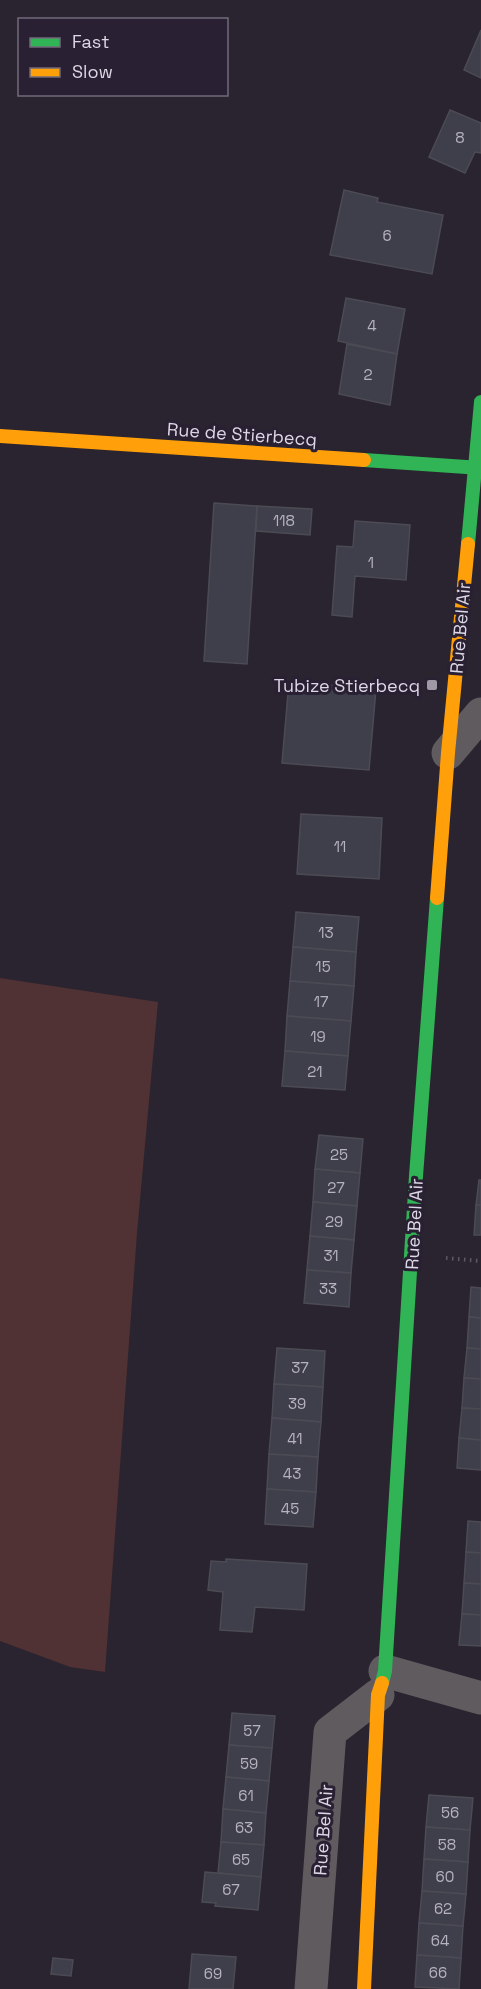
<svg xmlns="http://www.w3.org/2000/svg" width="481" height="1989" font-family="'Space Grotesk',sans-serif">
	<rect width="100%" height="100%" fill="#29242f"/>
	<polygon fill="#503134" points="0,978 158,1002 137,1233 105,1672 70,1667 0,1641"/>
	<g fill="#3f3f4b" stroke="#4c4b54" stroke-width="1.5">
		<polygon points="481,30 481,78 464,70"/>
		<polygon points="450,110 481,123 481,153 475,152 465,173 429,157"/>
		<polygon points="344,190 378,198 377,202 443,215 432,274 330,255"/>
		<polygon points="346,298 405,309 397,354 338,341"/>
		<polygon points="347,344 397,354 390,405 339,394"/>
		<polygon points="214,503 257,506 247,664 204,661"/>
		<polygon points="257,506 312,509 310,535 256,531"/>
		<polygon points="355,521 410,525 406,580 355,576 352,617 332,615 337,546 353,547"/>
		<polygon points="289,682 376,689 369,770 282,763"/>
		<polygon points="301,814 382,818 379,879 297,874"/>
		<polygon points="296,912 359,917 356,952 293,947"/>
		<polygon points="293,947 356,952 354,986 290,981"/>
		<polygon points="290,981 354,986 351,1021 287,1016"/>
		<polygon points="287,1016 351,1021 348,1056 285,1051"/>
		<polygon points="285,1051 348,1056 345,1090 282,1086"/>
		<polygon points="319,1135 363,1139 360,1173 315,1169"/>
		<polygon points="315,1169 360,1173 357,1206 313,1202"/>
		<polygon points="479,1180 481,1180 481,1205 476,1205"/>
		<polygon points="313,1202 357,1206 354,1240 310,1236"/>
		<polygon points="476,1205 481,1205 481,1235 474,1235"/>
		<polygon points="310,1236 354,1240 351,1273 307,1270"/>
		<polygon points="307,1270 351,1273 349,1307 304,1303"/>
		<polygon points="471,1287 481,1288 481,1318 469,1317"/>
		<polygon points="469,1317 481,1318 481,1349 467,1348"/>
		<polygon points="277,1348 325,1351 323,1387 274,1384"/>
		<polygon points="467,1348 481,1349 481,1379 464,1378"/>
		<polygon points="464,1378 481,1379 481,1409 462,1408"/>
		<polygon points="274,1384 323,1387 321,1422 272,1418"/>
		<polygon points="462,1408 481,1409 481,1440 459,1438"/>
		<polygon points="272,1418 321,1422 318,1457 269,1454"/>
		<polygon points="459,1438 481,1440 481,1470 457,1468"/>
		<polygon points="269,1454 318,1457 316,1492 267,1489"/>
		<polygon points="267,1489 316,1492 313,1527 265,1524"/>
		<polygon points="468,1521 481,1522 481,1553 466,1552"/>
		<polygon points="466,1552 481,1553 481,1584 464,1583"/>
		<polygon points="226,1559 307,1564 304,1610 255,1607 252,1632 220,1630 223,1592 208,1590 211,1561 226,1562"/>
		<polygon points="464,1583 481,1584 481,1615 462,1614"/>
		<polygon points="462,1614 481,1615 481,1646 459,1645"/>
		<polygon points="232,1713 275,1716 272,1748 229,1745"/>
		<polygon points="229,1745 272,1748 269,1781 226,1777"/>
		<polygon points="226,1777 269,1781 266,1813 223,1809"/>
		<polygon points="429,1795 473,1798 470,1830 426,1827"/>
		<polygon points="223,1809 266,1813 264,1845 221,1842"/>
		<polygon points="426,1827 470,1830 468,1862 424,1859"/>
		<polygon points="221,1842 264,1845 261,1877 218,1873"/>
		<polygon points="424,1859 468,1862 466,1894 422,1891"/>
		<polygon points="205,1872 261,1877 258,1910 215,1906 216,1903 202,1902"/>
		<polygon points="422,1891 466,1894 463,1926 419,1923"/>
		<polygon points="419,1923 463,1926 461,1958 417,1955"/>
		<polygon points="192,1954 236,1957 233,1989 189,1989"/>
		<polygon points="417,1955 461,1958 459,1989 415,1987"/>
		<polygon points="53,1958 73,1960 71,1976 51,1974"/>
	</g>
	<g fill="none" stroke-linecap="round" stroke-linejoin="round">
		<polyline stroke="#5f5a61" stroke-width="4" stroke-dasharray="1.5 4.5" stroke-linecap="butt" points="446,1258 481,1261"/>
		<g stroke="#605b5f" stroke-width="33">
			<polyline points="448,753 481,714"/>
			<polyline points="385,1671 481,1698"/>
			<polyline points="311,1989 330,1732 378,1695"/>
		</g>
		<g stroke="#30b455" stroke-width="14">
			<polyline points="364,460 481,468"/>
			<polyline points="468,544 481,402"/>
			<polyline points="382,1683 385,1671 416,1176 437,898"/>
		</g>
		<g stroke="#ff9f0a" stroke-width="14">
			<polyline points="0,436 364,460"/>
			<polyline points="437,898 448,753 468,544"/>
			<polyline points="364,1989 378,1695 382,1683"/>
		</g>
	</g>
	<rect fill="#9e99a5" stroke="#292033" stroke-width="2" x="426" y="679" width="12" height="12" rx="3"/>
	<g text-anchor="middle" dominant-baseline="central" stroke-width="6" stroke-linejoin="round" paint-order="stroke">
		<g font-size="15" fill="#b6b2be">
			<text x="460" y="137">8</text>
			<text x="387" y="235">6</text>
			<text x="372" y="325">4</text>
			<text x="368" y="374">2</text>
			<text x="284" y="520">118</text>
			<text x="371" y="562">1</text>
			<text x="340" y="846">11</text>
			<text x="326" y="932">13</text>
			<text x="323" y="966">15</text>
			<text x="321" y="1001">17</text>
			<text x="318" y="1036">19</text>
			<text x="315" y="1071">21</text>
			<text x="339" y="1154">25</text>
			<text x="336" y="1187">27</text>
			<text x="334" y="1221">29</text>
			<text x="331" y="1255">31</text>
			<text x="328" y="1288">33</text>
			<text x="300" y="1367">37</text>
			<text x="297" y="1403">39</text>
			<text x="295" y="1438">41</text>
			<text x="292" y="1473">43</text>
			<text x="290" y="1508">45</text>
			<text x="252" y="1730">57</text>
			<text x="249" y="1763">59</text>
			<text x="246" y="1795">61</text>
			<text x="450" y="1812">56</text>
			<text x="244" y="1827">63</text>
			<text x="447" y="1844">58</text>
			<text x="241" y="1859">65</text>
			<text x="445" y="1876">60</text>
			<text x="231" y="1889">67</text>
			<text x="443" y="1908">62</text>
			<text x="440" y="1940">64</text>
			<text x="438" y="1972">66</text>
			<text x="213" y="1973">69</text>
		</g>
		<g font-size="18" fill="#ddd8e5" stroke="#292033">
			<text transform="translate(242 434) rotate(4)">Rue de Stierbecq</text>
			<text transform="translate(460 628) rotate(-85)">Rue Bel Air</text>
			<text transform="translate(414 1224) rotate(-87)">Rue Bel Air</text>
			<text transform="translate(323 1830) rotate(-86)">Rue Bel Air</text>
		</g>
		<g font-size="18" fill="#ddd8e5" stroke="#292033" text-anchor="end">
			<text x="420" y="685">Tubize Stierbecq</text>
		</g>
	</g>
	<rect x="18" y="18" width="210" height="78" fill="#292033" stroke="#716a7a" stroke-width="1.5"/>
	<rect x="30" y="38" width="30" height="9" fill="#30b455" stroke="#716a7a" stroke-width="1.5"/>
	<text x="72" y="48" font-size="18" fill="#ddd8e5">Fast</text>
	<rect x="30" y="68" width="30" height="9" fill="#ff9f0a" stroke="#716a7a" stroke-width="1.5"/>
	<text x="72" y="78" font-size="18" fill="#ddd8e5">Slow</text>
</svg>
